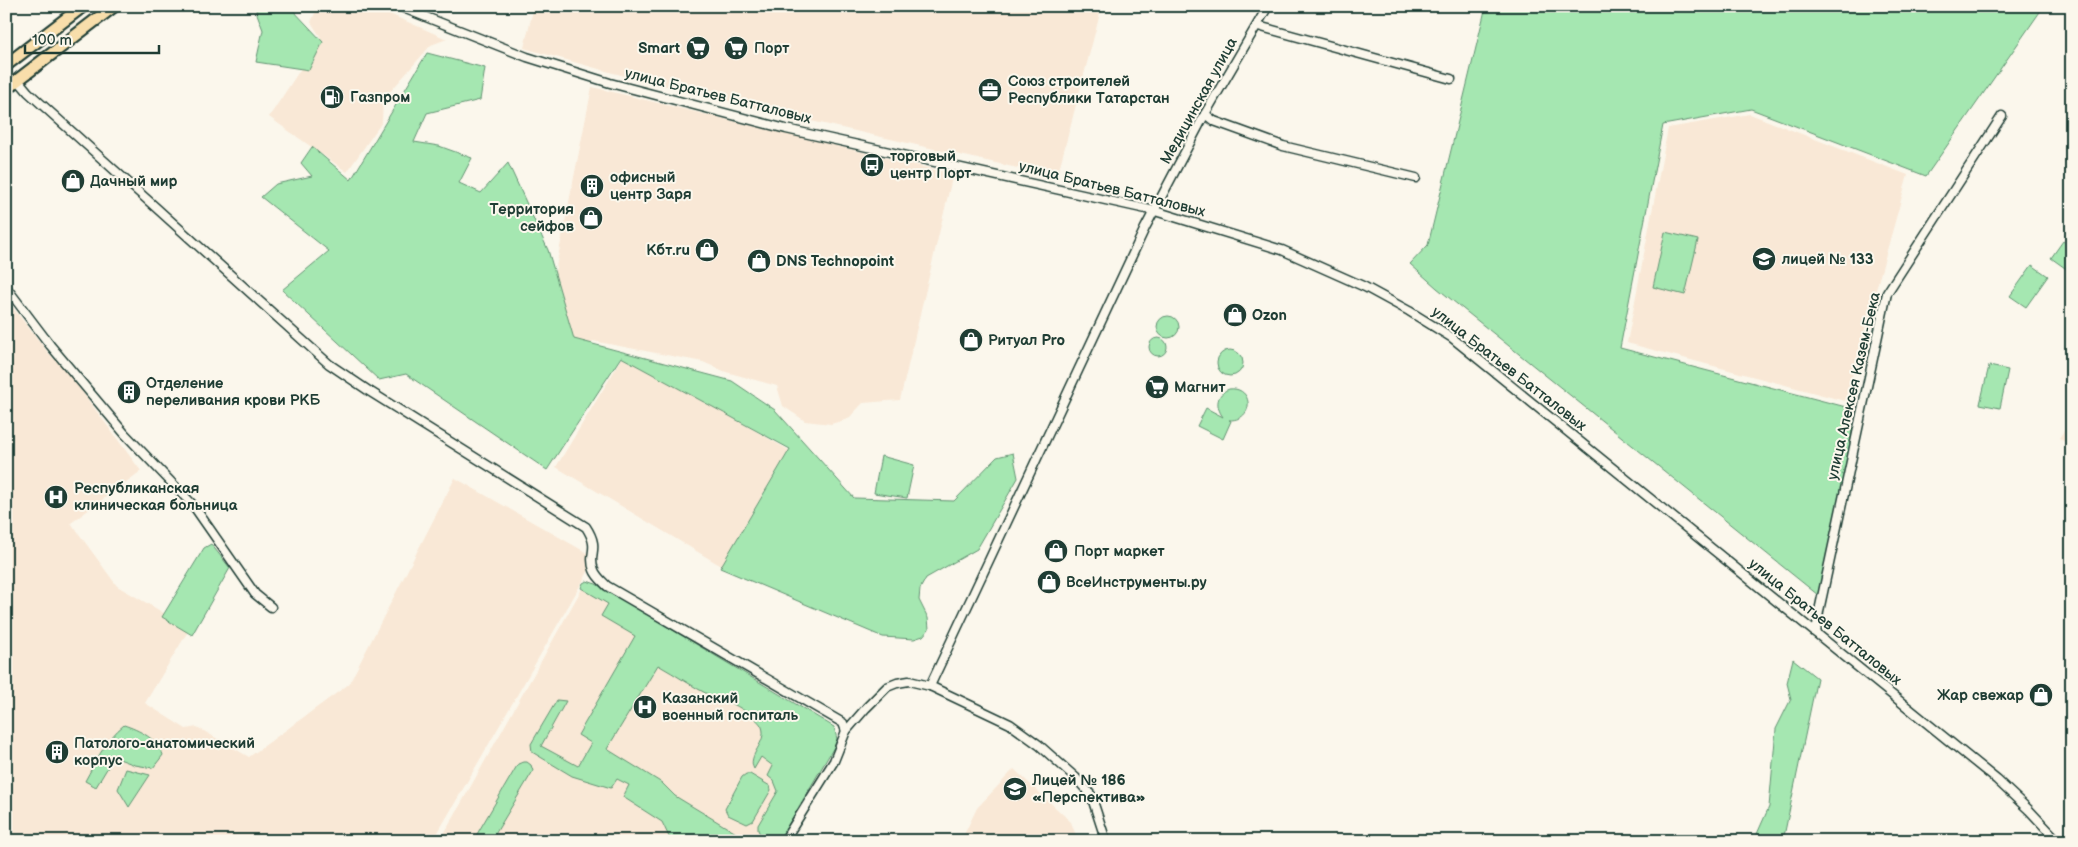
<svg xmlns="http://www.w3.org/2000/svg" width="2078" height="847" font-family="'Balsamiq Sans',sans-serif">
	<rect width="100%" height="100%" fill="#fbf7ec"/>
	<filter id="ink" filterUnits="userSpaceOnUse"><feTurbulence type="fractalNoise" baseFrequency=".02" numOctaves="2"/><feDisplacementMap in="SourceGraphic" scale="10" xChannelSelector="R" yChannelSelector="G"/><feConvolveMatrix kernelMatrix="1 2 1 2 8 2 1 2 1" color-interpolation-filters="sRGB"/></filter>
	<g filter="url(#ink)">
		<g fill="#f9e8d6">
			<polygon points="318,6 371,6 447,39 431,45 383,100 382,122 347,172 269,117 321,38 311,22"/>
			<polygon points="534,6 1102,6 1057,177 785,115 613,73 524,48"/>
			<polygon points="592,87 953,174 900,400 863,403 848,419 831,424 805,421 783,406 777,386 726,372 703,362 593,341 585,350 542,337"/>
			<polygon points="1750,114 1908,175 1845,401 1627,343 1668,128"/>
			<polygon points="6,299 50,355 54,359 57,358 141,471 71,523 117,586 190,628 145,703 186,729 197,727 249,757 349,684 455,478 596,558 433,841 6,841"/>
			<polygon points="624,355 792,452 723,567 556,467"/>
			<polygon points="2072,419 2072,447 2059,438"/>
			<polygon points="584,585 813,740 754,841 440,841"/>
			<polygon points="1014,769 1071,822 1078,841 961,841 977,808"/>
		</g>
		<g fill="#a5e7b1" stroke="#629272">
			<polygon points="258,6 286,6 292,9 323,42 309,70 256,62 263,30 256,11"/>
			<polygon points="1486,6 2044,6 1926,176 1751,109 1663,125 1620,348 1846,407 1853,426 1827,566 1818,595 1437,288 1410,264 1428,245"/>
			<polygon points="427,53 485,68 480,100 427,113 414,142 439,146 472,158 459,183 481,193 508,163 548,250 574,339 732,381 775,410 854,498 954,501 997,457 1013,453 1018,478 977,549 926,578 920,589 919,600 928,618 929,629 923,636 914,639 883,637 720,568 790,449 621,357 547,470 406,374 379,380 282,290 329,251 261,197 276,184 312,176 301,163 312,147 351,180"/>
			<polygon points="1665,232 1698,240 1685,295 1653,287"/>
			<polygon points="2063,241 2072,247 2072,273 2051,258"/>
			<polygon points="2032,265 2048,276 2026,307 2010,296"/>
			<circle cx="1168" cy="327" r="11"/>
			<circle cx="1158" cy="347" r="9"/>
			<circle cx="1230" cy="363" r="13"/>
			<polygon points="1989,366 2008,370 2000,408 1980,404"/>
			<path d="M1229,389C1254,386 1255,421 1229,420L1231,421L1223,439L1197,426L1206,408L1223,417C1215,406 1216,394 1229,389Z"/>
			<polygon points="881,456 914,465 907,498 874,493"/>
			<polygon points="211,544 230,568 192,635 162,617 204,548"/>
			<path d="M587,581L596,584L834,727L837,739L834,747L780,839L773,841L760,834L758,830V825L778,791L774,781L768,776L773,766L761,757L754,769C746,755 768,743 762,727C759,719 738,706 729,702C723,700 717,699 711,696C693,687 676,675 658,665L607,749L662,783L675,796L741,836L738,841H671L662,822L623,797L629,785L617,779L611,788L572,776L532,752L531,744L557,700L566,701L541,746L578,766L591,743L578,735L635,636L601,616L608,604L581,588L583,583Z"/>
			<polygon points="1793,659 1817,678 1783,841 1758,841 1757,834 1769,807 1776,729 1791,699 1787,683"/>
			<path d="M124,725C139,730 158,739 163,755L153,768L135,765L114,757L96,787L85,781C96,761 106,739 124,725Z"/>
			<polygon points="523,762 527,762 531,765 533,771 491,841 473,841 518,764"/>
			<polygon points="126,769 150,775 129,807 118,789"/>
			<polygon points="746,774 750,774 770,786 771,790 753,821 747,824 728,815 725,809 742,777"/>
		</g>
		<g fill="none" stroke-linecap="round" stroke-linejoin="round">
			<g stroke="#1f3d34" stroke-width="11">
				<g id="minor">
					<polyline points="398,6 527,57 610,83 786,129 1155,211 1282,250 1365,287 1409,311 1451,337 1997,780 2029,810 2058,841"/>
					<polyline points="1258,26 1451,79"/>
					<path d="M18,80L28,92L329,364L369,391L586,527C601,550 587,553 594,570C596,576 603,582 607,586L843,723L846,731"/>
					<polyline points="1205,114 1214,121 1283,146 1416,178"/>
					<polyline points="6,287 50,345 125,434 193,505 255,594 271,607"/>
					<polyline points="1816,633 1819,611 1887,293 2002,116"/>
					<polyline points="930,686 1145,228 1205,114 1268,6"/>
					<polyline points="784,841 834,761 846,731 866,708 887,687 897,683 909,681 930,686 1010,724 1039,745 1075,777 1091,795 1106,841"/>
				</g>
			</g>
			<g stroke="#1f3d34" stroke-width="15">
				<g id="primary">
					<polyline points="6,65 83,6"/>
					<polyline points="6,89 114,6"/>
				</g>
			</g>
			<use href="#minor" stroke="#fbf7ec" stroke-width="8"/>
			<use href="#primary" stroke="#f8deab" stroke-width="11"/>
		</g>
	</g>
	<defs>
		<g id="supermarket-disc" transform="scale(1.25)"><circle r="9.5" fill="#1f3d34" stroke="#fbf7ec"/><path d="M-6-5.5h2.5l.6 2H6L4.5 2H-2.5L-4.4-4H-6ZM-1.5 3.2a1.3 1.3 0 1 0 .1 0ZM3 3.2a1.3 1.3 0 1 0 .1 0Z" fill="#fff"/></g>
		<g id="office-disc" transform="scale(1.25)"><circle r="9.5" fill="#1f3d34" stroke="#fbf7ec"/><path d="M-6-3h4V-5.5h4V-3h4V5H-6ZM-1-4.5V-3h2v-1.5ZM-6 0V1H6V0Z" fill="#fff"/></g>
		<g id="fuel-disc" transform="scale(1.25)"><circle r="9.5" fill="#1f3d34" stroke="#fbf7ec"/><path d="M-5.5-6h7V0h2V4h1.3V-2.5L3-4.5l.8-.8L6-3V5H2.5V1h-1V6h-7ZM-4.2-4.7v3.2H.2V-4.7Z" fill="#fff"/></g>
		<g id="bus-disc" transform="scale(1.25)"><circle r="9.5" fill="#1f3d34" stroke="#fbf7ec"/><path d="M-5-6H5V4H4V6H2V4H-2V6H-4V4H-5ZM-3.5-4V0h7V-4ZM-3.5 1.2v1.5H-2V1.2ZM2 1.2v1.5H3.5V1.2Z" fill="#fff"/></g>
		<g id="shop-disc" transform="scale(1.25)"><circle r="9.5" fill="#1f3d34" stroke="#fbf7ec"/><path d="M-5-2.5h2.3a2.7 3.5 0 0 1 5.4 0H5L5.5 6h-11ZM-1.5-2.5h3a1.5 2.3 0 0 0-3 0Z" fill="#fff"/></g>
		<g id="building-disc" transform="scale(1.25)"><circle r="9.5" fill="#1f3d34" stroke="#fbf7ec"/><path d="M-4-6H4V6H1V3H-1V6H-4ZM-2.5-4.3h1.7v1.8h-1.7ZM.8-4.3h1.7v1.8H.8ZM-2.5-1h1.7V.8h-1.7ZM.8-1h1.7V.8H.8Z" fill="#fff"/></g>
		<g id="school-disc" transform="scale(1.25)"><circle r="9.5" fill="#1f3d34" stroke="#fbf7ec"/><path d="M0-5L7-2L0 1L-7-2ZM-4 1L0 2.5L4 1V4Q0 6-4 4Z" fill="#fff"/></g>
		<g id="hospital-disc" transform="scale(1.25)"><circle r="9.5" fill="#1f3d34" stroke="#fbf7ec"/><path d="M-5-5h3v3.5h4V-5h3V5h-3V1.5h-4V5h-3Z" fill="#fff"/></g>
	</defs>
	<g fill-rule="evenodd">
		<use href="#supermarket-disc" x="698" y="48"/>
		<use href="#supermarket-disc" x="736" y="48"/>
		<use href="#office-disc" x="990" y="90"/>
		<use href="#fuel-disc" x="332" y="97"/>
		<use href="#bus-disc" x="872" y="165"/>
		<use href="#shop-disc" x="73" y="181"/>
		<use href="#building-disc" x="592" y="186"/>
		<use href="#shop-disc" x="591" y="218"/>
		<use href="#shop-disc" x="707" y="250"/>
		<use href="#school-disc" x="1764" y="259"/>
		<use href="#shop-disc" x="759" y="261"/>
		<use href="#shop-disc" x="1235" y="315"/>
		<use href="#shop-disc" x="971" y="340"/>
		<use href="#supermarket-disc" x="1157" y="387"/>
		<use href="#building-disc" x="129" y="392"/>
		<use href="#hospital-disc" x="56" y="497"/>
		<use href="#shop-disc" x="1056" y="551"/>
		<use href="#shop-disc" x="1049" y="582"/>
		<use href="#shop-disc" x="2041" y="695"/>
		<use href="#hospital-disc" x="645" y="707"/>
		<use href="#building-disc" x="57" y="752"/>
		<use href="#school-disc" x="1015" y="789"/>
	</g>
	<g text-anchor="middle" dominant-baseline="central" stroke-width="4" stroke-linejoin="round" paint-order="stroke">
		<g font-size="15" font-weight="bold" fill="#1f3d34" stroke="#fbf7ec" text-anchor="start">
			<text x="680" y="48" text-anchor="end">Smart</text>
			<text x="754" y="48">Порт</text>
			<text x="1008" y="81">Союз строителей<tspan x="1008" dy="17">Республики Татарстан</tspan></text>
			<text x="350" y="97">Газпром</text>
			<text x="890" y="156">торговый<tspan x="890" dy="17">центр Порт</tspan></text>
			<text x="610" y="177">офисный<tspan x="610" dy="17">центр Заря</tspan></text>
			<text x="90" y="181">Дачный мир</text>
			<text x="574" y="209" text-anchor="end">Территория<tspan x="574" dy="17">сейфов</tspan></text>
			<text x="690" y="250" text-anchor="end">Кбт.ru</text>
			<text x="1782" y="259">лицей № 133</text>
			<text x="776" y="261">DNS Technopoint</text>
			<text x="1252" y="315">Ozon</text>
			<text x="988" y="340">Ритуал Pro</text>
			<text x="146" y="383">Отделение<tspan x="146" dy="17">переливания крови РКБ</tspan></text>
			<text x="1174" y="387">Магнит</text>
			<text x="74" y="488">Республиканская<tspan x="74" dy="17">клиническая больница</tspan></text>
			<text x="1074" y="551">Порт маркет</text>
			<text x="1066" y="582">ВсеИнструменты.ру</text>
			<text x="2024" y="695" text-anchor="end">Жар свежар</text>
			<text x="662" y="698">Казанский<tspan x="662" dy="17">военный госпиталь</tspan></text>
			<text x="74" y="743">Патолого-анатомический<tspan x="74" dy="17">корпус</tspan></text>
			<text x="1032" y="780">Лицей № 186<tspan x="1032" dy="17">«Перспектива»</tspan></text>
		</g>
		<g font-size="15" fill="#1f3d34" stroke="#fbf7ec">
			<text transform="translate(718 96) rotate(14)">улица Братьев Батталовых</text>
			<text transform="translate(1199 101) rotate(-61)">Медицинская улица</text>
			<text transform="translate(1112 189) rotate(14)">улица Братьев Батталовых</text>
			<text transform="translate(1509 369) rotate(38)">улица Братьев Батталовых</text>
			<text transform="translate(1854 386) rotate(-77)">улица Алексея Казем-Бека</text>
			<text transform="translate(1825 622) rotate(39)">улица Братьев Батталовых</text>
		</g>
	</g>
	<rect width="2078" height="847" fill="none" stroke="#fbf7ec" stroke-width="25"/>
	<rect x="12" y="12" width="2053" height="822" fill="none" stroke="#1f3d34" stroke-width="2" filter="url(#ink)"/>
	<path d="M25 45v8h134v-8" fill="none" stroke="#1f3d34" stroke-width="2.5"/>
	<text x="32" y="45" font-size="15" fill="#1f3d34" stroke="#fbf7ec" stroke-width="4" paint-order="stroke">100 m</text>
</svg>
